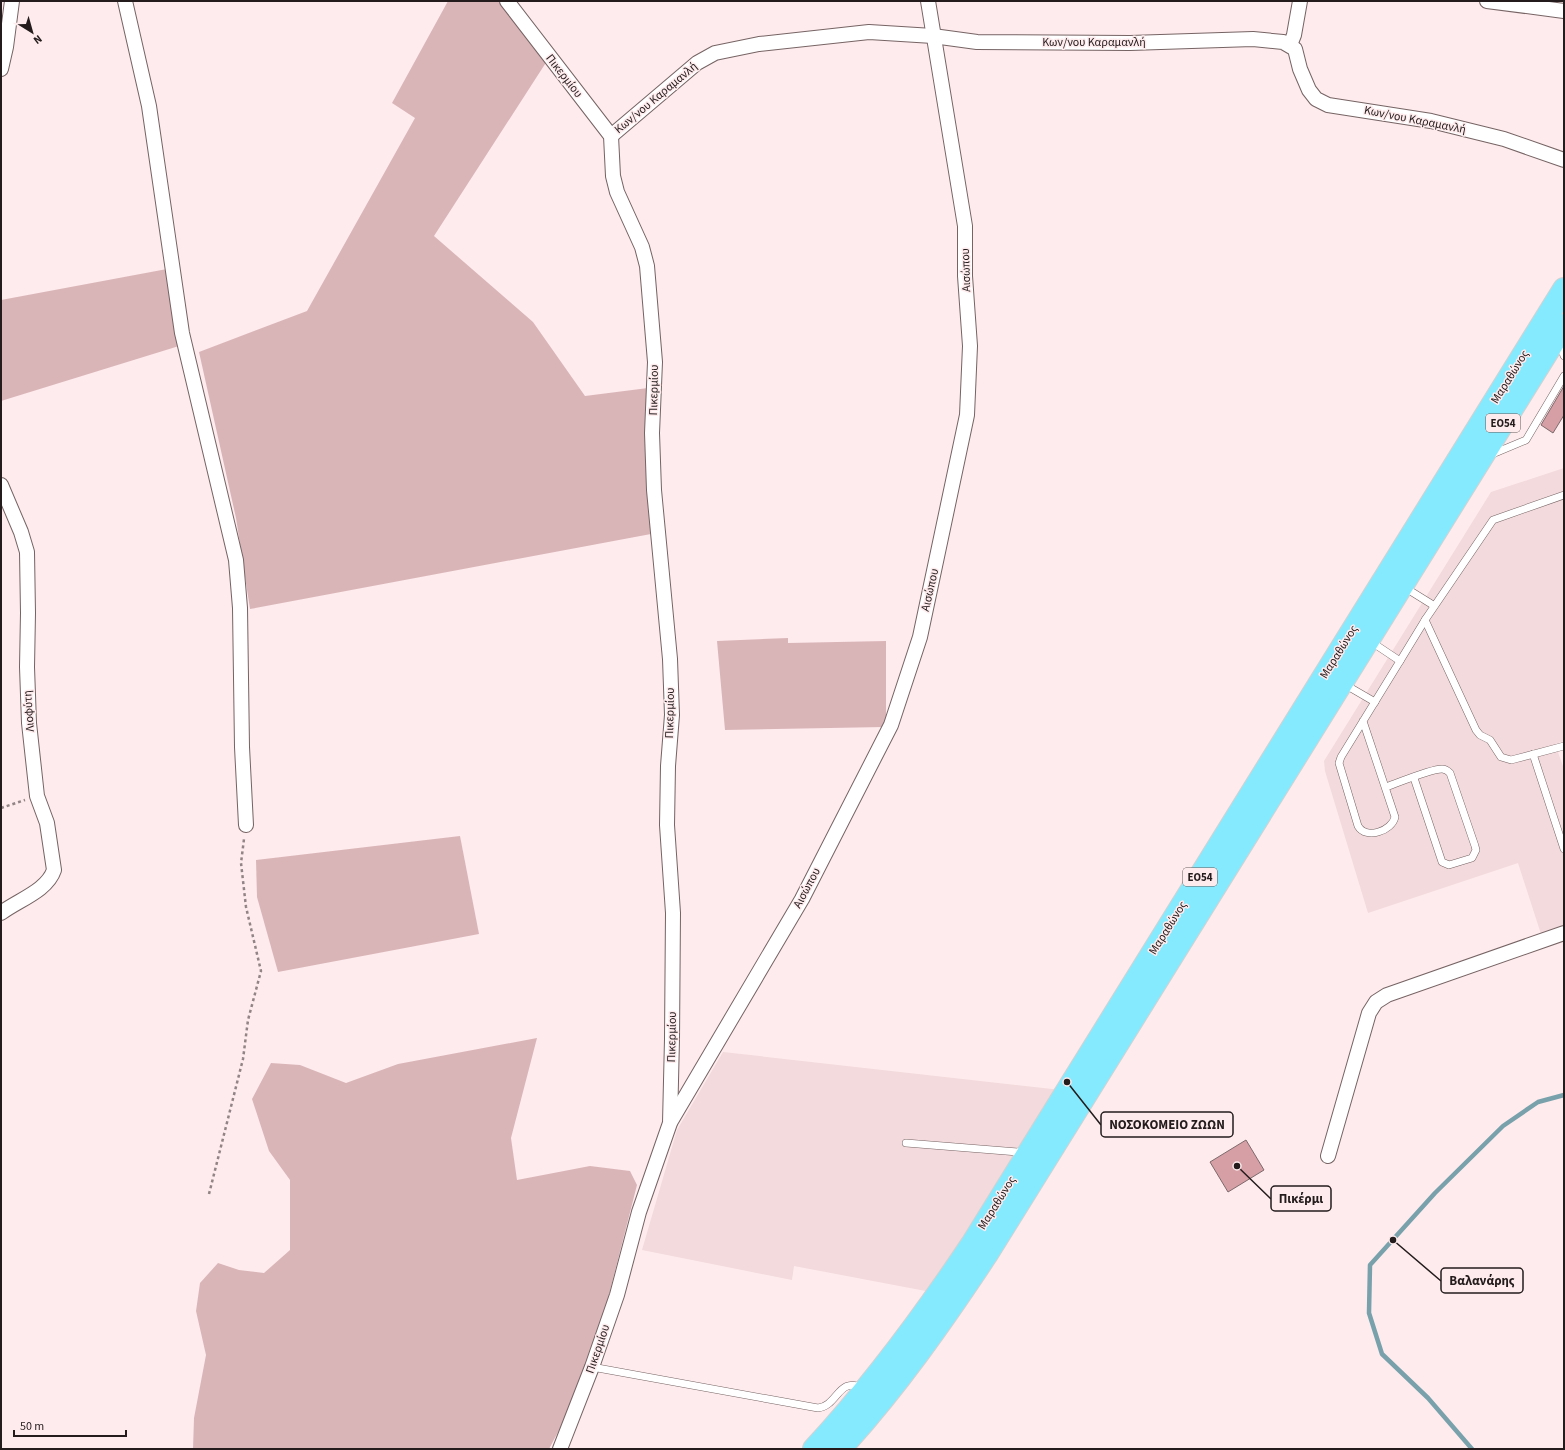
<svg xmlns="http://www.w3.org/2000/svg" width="1565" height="1450" font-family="'Source Sans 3',sans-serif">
	<rect width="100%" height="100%" fill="#feebed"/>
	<g fill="#f3dadc">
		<polygon points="1564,468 1564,741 1555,744 1564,769 1564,926 1541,934 1518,863 1368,913 1325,771 1324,761 1491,492"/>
		<polygon points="723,1052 1061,1090 931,1292 794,1266 792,1280 642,1250 677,1130"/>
	</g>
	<g fill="#dab5b8">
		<polygon points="448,1 500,1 547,61 434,236 533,322 585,396 648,388 651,534 250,609 236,518 199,352 307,311 415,118 392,103"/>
		<polygon points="167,269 179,346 1,401 1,300"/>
		<polygon points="788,638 788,643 886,641 886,721 884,727 725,730 717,641"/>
		<polygon points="460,836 479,934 278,972 257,897 256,860"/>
		<polygon points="537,1038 511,1138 517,1180 590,1166 630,1171 637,1185 603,1318 566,1417 549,1449 193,1449 194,1418 206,1355 196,1311 200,1283 218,1263 239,1270 264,1273 290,1250 290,1180 269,1151 252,1099 271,1063 300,1065 346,1083 398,1064"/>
	</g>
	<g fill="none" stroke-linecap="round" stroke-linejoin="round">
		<polyline stroke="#78a1ac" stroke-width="4.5" points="1472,1449 1428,1398 1382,1354 1369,1313 1370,1265 1435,1193 1503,1126 1538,1102 1564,1095"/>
	</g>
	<g fill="#d69fa5" stroke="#7d696b">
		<polygon points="1564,386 1564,415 1553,433 1541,425"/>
		<polygon points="1246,1140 1264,1170 1228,1192 1210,1162"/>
	</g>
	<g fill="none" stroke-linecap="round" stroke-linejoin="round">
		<g stroke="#766364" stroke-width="8">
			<g id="service">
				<polyline points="1559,341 1564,356"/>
				<polyline points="1490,455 1526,440 1564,376"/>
				<polyline points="1564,495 1493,520 1425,620 1476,730 1480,735 1490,740 1501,757 1511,760 1564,746"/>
				<polyline points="1404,587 1433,605"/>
				<polyline points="1400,661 1425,620"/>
				<polyline points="1344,684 1375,702"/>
				<path d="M1363,721L1395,817C1392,831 1366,840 1358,826L1339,763L1341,757L1400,661L1370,641"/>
				<polyline points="1533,754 1564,849"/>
				<path d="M1386,787C1398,783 1430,769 1442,769C1445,769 1448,771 1450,773L1475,846L1476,850L1472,858L1449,865L1442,862L1414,778"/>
				<polyline points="906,1143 1018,1152 1025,1154"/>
				<path d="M592,1367L818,1408C838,1406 838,1376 863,1388"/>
			</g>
		</g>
		<g stroke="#766364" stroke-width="16">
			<g id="minor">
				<polyline points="125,1 149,106 182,333 236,560 240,608 242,747 246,825"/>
				<polyline points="507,1 611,136 613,176 617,192 642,247 647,266 655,362 652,433 654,490 670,659 672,715 668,766 667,825 673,913 672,1039 670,1123 639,1212 617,1295 592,1367 560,1449"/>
				<polyline points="1487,1 1564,11"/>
				<polyline points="1290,45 1294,35 1300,1"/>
				<polyline points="1,69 6,47 12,1"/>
				<polyline points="611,136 697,63 715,53 759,44 869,32 933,36 977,42 1130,43 1253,39 1283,42 1295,49 1300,69 1309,90 1316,99 1328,105 1431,121 1504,139 1564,160"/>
				<path d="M1,485L21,532L27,552L28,613L27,667L29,723L37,796L47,823L54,870C47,891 18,900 1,913"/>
				<polyline points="671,1121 802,899 891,725 920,637 967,415 970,346 965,276 965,226 928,1"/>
				<polyline points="1328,1156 1369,1013 1376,1002 1387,995 1564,933"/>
			</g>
		</g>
		<g stroke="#d3d1d2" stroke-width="24">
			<g id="primary">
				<path d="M814,1449C873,1385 924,1316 972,1244L1564,289"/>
				<path d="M840,1449C895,1389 942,1322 987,1254L1564,325"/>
			</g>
		</g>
		<g stroke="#928486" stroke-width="2.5" stroke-dasharray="3 3" stroke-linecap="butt">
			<polyline points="1,808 25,800"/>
			<polyline points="209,1194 243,1059 248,1020 261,971 246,907 241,863 244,839"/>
		</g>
		<use href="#service" stroke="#fff" stroke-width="7"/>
		<use href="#minor" stroke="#fff" stroke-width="14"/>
		<use href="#primary" stroke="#86eafe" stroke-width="22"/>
	</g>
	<g text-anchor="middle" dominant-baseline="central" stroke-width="3" stroke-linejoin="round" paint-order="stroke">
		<g fill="#feebed" stroke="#65595b" stroke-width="1">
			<rect x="1486" y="414" width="34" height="18" rx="3"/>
			<rect x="1183" y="868" width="34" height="18" rx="3"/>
		</g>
		<g font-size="11" font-weight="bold" fill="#231b1c">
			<text x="1503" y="423">ΕΟ54</text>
			<text x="1200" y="877">ΕΟ54</text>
		</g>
		<g font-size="12" fill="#231b1c" stroke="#feebed">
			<text x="1094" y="42">Κων/νου Καραμανλή</text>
			<text transform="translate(564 76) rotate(52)">Πικερμίου</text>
			<text transform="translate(656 98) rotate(-40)">Κων/νου Καραμανλή</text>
			<text transform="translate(1415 120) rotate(11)">Κων/νου Καραμανλή</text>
			<text transform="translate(966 270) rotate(-92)">Αισώπου</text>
			<text transform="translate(1510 377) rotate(-58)">Μαραθώνος</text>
			<text transform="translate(654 390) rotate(-89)">Πικερμίου</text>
			<text transform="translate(930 590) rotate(-77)">Αισώπου</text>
			<text transform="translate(1339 652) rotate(-58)">Μαραθώνος</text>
			<text transform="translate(29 711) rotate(-94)">Λιοφύτη</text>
			<text transform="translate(670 713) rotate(-89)">Πικερμίου</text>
			<text transform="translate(807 888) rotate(-62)">Αισώπου</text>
			<text transform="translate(1168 928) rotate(-58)">Μαραθώνος</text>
			<text transform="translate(672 1037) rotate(-89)">Πικερμίου</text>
			<text transform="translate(997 1203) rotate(-58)">Μαραθώνος</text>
			<text transform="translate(598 1349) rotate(-71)">Πικερμίου</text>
		</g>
	</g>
	<path fill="none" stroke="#231b1c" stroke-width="1.5" d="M1067 1082L1101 1125M1237 1166L1271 1199M1393 1240L1441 1281"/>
	<g fill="#231b1c" stroke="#feebed" stroke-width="1.5">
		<circle cx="1067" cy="1082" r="4"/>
		<circle cx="1237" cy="1166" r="4"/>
		<circle cx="1393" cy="1240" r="4"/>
	</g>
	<g fill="#feebed" stroke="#231b1c" stroke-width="1.5">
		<rect x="1101" y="1112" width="132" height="25" rx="4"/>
		<rect x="1271" y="1186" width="60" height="25" rx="4"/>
		<rect x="1441" y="1268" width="82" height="25" rx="4"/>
	</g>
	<g font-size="13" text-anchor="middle" font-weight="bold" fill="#231b1c">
		<text x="1167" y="1129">ΝΟΣΟΚΟΜΕΙΟ ΖΩΩΝ</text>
		<text x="1301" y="1203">Πικέρμι</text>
		<text x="1482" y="1285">Βαλανάρης</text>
	</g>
	<rect width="1565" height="1450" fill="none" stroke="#231b1c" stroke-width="4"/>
	<g transform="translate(32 32) rotate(143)" stroke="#feebed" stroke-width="3" paint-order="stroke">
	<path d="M0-3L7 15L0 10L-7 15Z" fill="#231b1c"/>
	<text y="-6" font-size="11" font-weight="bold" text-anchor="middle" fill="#231b1c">N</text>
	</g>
	<path d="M14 1430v6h112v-6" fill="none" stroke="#231b1c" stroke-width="2"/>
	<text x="20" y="1430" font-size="12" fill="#231b1c" stroke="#feebed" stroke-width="3" paint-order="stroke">50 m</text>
</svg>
